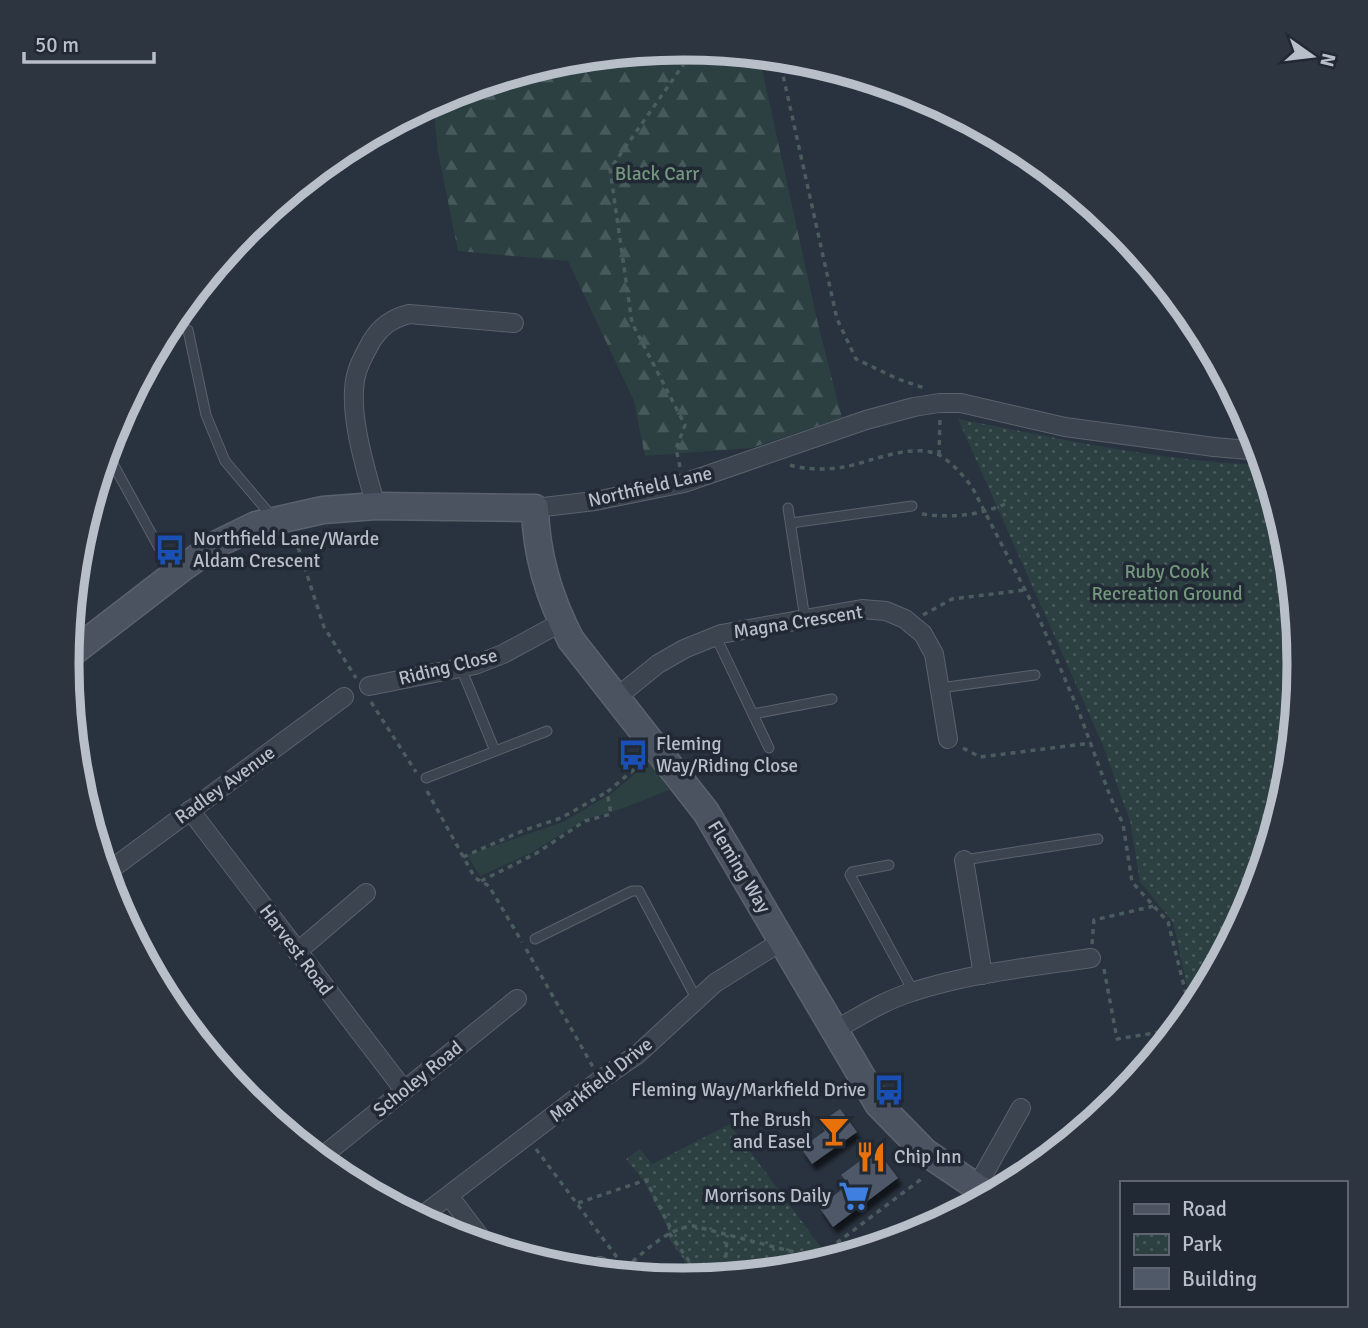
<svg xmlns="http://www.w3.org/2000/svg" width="1368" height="1328" font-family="Signika,sans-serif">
	<defs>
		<pattern id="forest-firs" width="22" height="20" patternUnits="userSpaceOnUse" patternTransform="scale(1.75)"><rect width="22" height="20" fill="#2c3f41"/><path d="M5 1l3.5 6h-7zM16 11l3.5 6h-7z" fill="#48595b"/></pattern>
		<pattern id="park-dots" width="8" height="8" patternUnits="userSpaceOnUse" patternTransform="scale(1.75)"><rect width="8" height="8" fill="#2c3f41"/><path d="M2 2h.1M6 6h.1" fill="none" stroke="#48595b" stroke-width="1.8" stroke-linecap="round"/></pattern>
		<filter id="shadow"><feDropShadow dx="4" dy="7" stdDeviation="2" flood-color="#0009"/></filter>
	</defs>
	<rect width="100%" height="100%" fill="#29323f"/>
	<polygon fill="#2c3f41" points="650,761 669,790 624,808 584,820 529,854 480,876 467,855 563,822 612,793"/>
	<polygon fill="url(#forest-firs)" points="684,47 759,55 818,324 842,418 751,448 645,456 634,401 568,261 458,251 438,152 433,102 448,94 564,59"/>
	<g fill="url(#park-dots)">
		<path d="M958,419C1058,438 1163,462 1265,465L1289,544L1301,664L1289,785L1254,900L1197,1006L1191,1004L1173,922L1140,882L1130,821L1102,743Z"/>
		<polygon points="730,1124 828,1257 818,1265 804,1269 698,1279 669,1239 668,1229 645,1183 626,1159 640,1149 652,1164"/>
	</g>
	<g fill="#4f5967" filter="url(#shadow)">
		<polygon points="840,1109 857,1132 812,1164 801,1148 825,1131 820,1123"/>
		<polygon points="876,1149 898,1178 833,1227 819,1207 849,1184 841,1175"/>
	</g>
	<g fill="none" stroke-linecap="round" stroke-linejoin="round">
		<g stroke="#5a626c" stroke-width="11">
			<g id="lane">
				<polyline points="188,330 206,415 225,461 274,519"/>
				<polyline points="107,453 173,573"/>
				<polyline points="788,508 805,619"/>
				<polyline points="791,523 912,506"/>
				<polyline points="716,637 769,748"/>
				<polyline points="461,668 495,751"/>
				<polyline points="940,688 1035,675"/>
				<polyline points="753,714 832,699"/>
				<polyline points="426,778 547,731"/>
				<polyline points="964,860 1098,839"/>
				<polyline points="889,865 852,872 850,875 913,991"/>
				<polyline points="535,939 632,891 639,891 697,1000"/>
			</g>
		</g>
		<g stroke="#5a626c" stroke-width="20">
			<g id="street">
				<path d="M376,506C366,471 346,408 357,372C360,361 366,352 371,342C381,326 391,319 409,314L514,323"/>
				<polyline points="535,508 595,501 684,483 866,420 914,407 939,403 961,403 1065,427 1214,447 1261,451"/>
				<polyline points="369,686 475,665 503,654 562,622"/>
				<polyline points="617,697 658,664 684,649 721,634 862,609 886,611 905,619 923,634 934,654 948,739"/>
				<polyline points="190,810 404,1090"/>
				<polyline points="964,860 983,975"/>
				<polyline points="106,873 344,697"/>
				<polyline points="297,952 366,893"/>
				<path d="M835,1030C860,1016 885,1000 912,992C970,973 1031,967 1091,958"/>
				<polyline points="319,1159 517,999"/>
				<polyline points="976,1188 1021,1108"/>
				<polyline points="449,1196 487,1246"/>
				<polyline points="419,1218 600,1080 638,1054 715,983 782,941"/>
				<polyline points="593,1272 600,1266"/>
			</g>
		</g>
		<g stroke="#5a626c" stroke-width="29">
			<path id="secondary" d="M68,656L181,569L215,545L256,525L323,510L376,506L535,508C536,555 549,598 571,640L706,812L878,1104L925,1152L990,1196"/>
		</g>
		<g stroke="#4b5c5e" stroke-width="3.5" stroke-dasharray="5 5" stroke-linecap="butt">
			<polyline points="779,57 837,319 856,359 898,379 924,388"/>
			<polyline points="939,455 940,419"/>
			<path d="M790,465C806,470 827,470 844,467C871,462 915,441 941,456C953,464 963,475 972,487L1036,611L1079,712L1110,796L1123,824L1132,882L1168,922L1191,1014"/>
			<polyline points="680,467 676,449 685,425 632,323 610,169 695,48"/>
			<path d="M922,514C950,518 977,516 1005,504"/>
			<polyline points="295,538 324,627 356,678"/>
			<polyline points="923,615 952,599 1025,590"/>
			<polyline points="371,702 416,772"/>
			<polyline points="963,748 980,757 1091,743"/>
			<polyline points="427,791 475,878 489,886 522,942"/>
			<polyline points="463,857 522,831 561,818 607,792"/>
			<polyline points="481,881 535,854 585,821 611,814 607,792 642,763"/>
			<polyline points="1092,944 1094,920 1154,906"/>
			<polyline points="526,949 593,1067"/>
			<polyline points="1104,969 1117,1039 1179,1029"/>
			<polyline points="536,1149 625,1268"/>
			<polyline points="578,1203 646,1180 672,1231"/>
			<polyline points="669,1233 702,1279"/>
			<polyline points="784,1271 826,1251 924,1177"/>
			<path d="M624,1275L621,1271C643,1254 666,1228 694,1226L805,1255L809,1259"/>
			<polyline points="722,1277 726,1256 727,1235"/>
		</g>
		<use href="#lane" stroke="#3c444f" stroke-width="9"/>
		<use href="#street" stroke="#3c444f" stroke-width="18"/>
		<use href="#secondary" stroke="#4b5361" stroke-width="26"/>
	</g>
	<defs>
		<g id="bus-bare" transform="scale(2.415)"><path d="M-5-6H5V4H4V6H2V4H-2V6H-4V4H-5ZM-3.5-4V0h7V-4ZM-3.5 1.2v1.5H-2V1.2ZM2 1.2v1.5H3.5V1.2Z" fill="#1a4fb4" stroke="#212934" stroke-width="2.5" paint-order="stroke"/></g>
		<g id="bar-bare" transform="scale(2.415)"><path d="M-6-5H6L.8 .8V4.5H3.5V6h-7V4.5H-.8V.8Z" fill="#e8710a" stroke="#212934" stroke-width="2.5" paint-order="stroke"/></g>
		<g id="restaurant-bare" transform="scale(2.415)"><path d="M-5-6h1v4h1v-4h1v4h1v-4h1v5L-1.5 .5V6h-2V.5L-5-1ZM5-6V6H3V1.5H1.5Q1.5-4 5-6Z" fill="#e8710a" stroke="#212934" stroke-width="2.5" paint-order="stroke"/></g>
		<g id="supermarket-bare" transform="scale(2.415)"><path d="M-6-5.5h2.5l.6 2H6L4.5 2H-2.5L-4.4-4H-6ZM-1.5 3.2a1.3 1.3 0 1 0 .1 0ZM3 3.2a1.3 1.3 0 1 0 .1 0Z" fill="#3f7fe0" stroke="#212934" stroke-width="2.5" paint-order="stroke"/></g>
	</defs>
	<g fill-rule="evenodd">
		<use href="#bus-bare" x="170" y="550"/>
		<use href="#bus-bare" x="633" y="755"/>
		<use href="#bus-bare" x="889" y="1090"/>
		<use href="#bar-bare" x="834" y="1131"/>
		<use href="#restaurant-bare" x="871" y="1157"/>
		<use href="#supermarket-bare" x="854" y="1196"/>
	</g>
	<g text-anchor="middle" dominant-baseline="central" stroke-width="7" stroke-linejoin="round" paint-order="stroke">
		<g font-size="19" fill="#73977c" stroke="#212934">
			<text x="657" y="174">Black Carr</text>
			<text x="1167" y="572">Ruby Cook<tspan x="1167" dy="22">Recreation Ground</tspan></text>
		</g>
		<g font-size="19" fill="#b9bfc9" stroke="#212934">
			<text transform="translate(650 487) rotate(-13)">Northfield Lane</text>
			<text transform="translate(798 622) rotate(-9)">Magna Crescent</text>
			<text transform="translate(448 667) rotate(-14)">Riding Close</text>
			<text transform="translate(225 785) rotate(-36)">Radley Avenue</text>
			<text transform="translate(739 867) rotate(59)">Fleming Way</text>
			<text transform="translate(296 950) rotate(53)">Harvest Road</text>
			<text transform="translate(418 1079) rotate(-39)">Scholey Road</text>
			<text transform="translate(601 1080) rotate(-38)">Markfield Drive</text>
		</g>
		<g font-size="19" fill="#b9bfc9" stroke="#212934" text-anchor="start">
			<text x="193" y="539">Northfield Lane/Warde<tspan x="193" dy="22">Aldam Crescent</tspan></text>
			<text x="656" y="744">Fleming<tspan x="656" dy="22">Way/Riding Close</tspan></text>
			<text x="866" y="1090" text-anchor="end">Fleming Way/Markfield Drive</text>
			<text x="811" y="1120" text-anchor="end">The Brush<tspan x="811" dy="22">and Easel</tspan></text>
			<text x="894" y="1157">Chip Inn</text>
			<text x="831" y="1196" text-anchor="end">Morrisons Daily</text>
		</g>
	</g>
	<path d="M0 0H1368V1328H0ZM79 664a604 604 0 1 1 1208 0a604 604 0 1 1-1208 0Z" fill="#2d3540" fill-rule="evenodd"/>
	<path fill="none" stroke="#b9bfc9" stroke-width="9" d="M79 664a604 604 0 1 1 1208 0a604 604 0 1 1-1208 0Z"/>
	<rect x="1120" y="1181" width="228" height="126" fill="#212934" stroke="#5e6570" stroke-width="2"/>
	<rect x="1134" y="1204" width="35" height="10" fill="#4b5361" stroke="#5e6570" stroke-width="2"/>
	<text x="1182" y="1216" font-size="21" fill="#b9bfc9">Road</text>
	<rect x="1134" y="1234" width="35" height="21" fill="url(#park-dots)" stroke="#5e6570" stroke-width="2"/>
	<text x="1182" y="1251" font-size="21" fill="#b9bfc9">Park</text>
	<rect x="1134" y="1268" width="35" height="21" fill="#4f5967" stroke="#5e6570" stroke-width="2"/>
	<text x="1182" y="1286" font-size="21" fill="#b9bfc9">Building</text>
	<g transform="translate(1312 56) rotate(104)" stroke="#212934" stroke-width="5" paint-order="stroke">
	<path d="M0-5L12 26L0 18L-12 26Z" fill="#b9bfc9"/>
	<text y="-10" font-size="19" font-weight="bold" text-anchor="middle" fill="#b9bfc9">N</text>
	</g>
	<path d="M24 52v10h130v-10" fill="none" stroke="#b9bfc9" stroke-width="3.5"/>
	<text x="35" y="52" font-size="21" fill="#b9bfc9" stroke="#212934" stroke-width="5" paint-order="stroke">50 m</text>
</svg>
